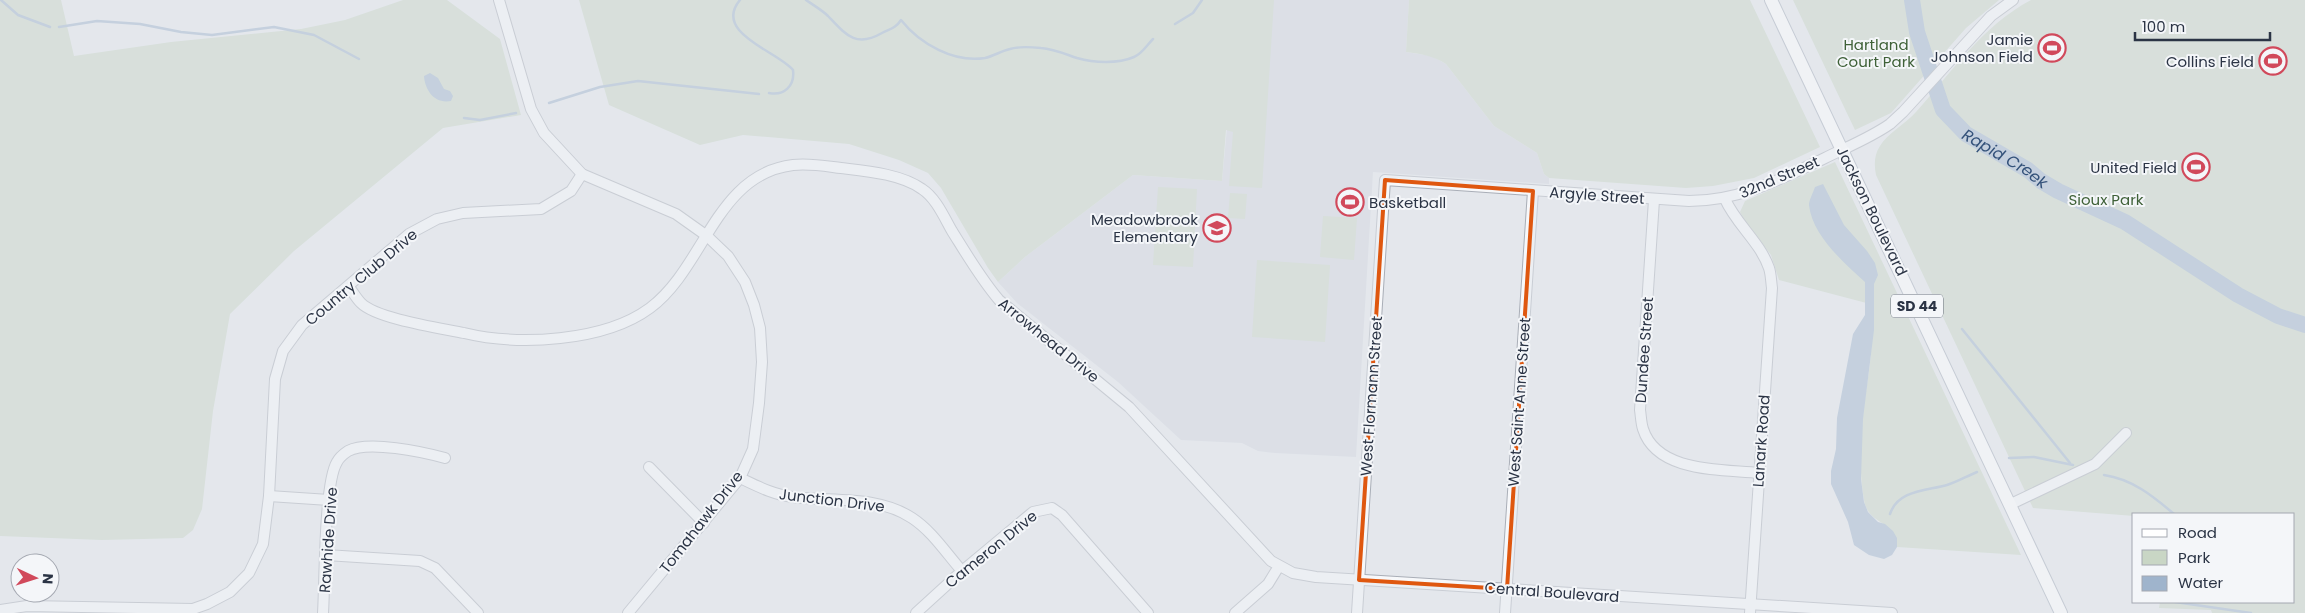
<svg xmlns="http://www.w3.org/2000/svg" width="2305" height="613" font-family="Poppins,sans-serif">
	<rect width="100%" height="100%" fill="#e4e7ec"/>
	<polygon fill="#d2d6de" points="1239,0 1409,0 1406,52 1432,56 1446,64 1494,126 1537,153 1544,174 1549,178 1549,184 1373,172 1356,457 1275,453 1258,451 1242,443 1181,440 1118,382 1017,303 998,282 1025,257 1133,175 1222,181"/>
	<g fill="#c9d6c5">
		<polygon points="0,0 61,0 74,56 171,42 301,29 345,20 403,0 447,0 500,39 521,115 443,128 294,251 230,314 213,411 202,509 193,530 183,538 102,540 0,536"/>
		<polygon points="579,0 1274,0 1262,188 1229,186 1233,132 1226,130 1222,181 1133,175 1025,257 998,282 988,268 941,188 928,173 899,160 849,144 743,135 700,145 609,105"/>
		<path d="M1409,0H1750L1820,147L1754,178L1713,186L1686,188L1549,178L1544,174L1537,153L1494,126L1446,64C1434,56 1421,54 1406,52Z"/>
		<polygon points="1793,0 1999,0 1966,28 1891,113 1855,130"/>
		<path d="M2031,0H2305V613H2212L2211,610L2159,608L2160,602H2294V514H2134V516L2033,508L1876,175C1874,165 1874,155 1880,146C1886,135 1906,123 1916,112C1952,72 1982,26 2031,0Z"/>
		<path d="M1835,162L2021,555L1897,547C1896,519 1868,526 1864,500C1857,461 1862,417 1868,378C1872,354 1872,329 1874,305L1779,280L1771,255L1745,221L1740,212L1745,201Z"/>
		<polygon points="1158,187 1197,189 1193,267 1153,265"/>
		<polygon points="1342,188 1360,190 1358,215 1341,214"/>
		<polygon points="1230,193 1247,194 1245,219 1228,218"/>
		<polygon points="1323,216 1357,218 1354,260 1320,257"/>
		<polygon points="1257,260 1330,265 1325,342 1252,337"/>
	</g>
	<g fill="#9fb4cc">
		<path d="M430,73L438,78L444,89L450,91L453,96L451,101C434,104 425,90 424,76Z"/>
		<path d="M1823,184L1844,225L1867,251L1875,263L1878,275L1874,284V330L1863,419L1861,479L1864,502L1868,512L1878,522L1885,524L1893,531L1897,538V547L1892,555L1884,559L1869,555L1854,545L1848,522L1831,484V471L1836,449L1837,418L1853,334L1865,315V282C1844,263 1812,235 1809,205C1809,200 1813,193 1815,187Z"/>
	</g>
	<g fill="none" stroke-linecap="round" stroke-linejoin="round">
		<g stroke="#9fb4cc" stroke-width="2.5">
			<polyline points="1,0 18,15 50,27"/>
			<path d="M740,0C712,33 779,52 793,70C795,86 784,96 769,93"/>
			<path d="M806,0C813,5 822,10 828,16C846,35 856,48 882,33C890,29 896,28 901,20C920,44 954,63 985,58C994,56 1001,51 1010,49C1019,46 1031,47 1041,48C1054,49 1065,54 1077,58C1094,63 1118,64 1134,57C1142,54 1147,45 1153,39"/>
			<polyline points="1175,24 1193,13 1202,0"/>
			<polyline points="59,27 97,21 140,24 181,32 212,35 274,27 314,35 359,59"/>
			<polyline points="549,103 600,87 638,81 759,94"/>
			<polyline points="464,118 480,120 516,113"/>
			<polyline points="1962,329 2070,463"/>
			<polyline points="2009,458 2034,457 2073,465"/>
			<path d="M2104,475C2132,479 2153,496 2174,514"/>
			<path d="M1890,514C1898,490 1926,491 1947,485C1957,482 1967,476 1977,472"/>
			<polyline points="2175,602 2251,613"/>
		</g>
		<path stroke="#9fb4cc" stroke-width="16" id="s1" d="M1912,0L1917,32L1943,110L1966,134L2028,170L2041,181L2058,191L2125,222L2238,295L2278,316L2305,325"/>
		<g stroke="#a9aeb7" stroke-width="12">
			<g id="minor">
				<polyline points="499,0 531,109 544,133 582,174 676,214 707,236 728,256 745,282 754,305 760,328 762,362 759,403 753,449 740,478 628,613"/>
				<path d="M1725,199C1736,224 1760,242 1769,268C1771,274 1771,281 1772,288L1750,613"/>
				<path d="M1654,200L1640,410C1641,416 1641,423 1643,429C1657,473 1722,469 1759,473"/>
				<path d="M349,287C353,292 356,298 361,303C377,319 440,328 464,333C518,346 604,342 650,308C705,267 716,174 793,165C809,163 825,166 841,168C866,171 901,174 922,189C936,198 944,217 952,231C967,255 981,279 999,300L1129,407L1271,561L1293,573L1316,577L1892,613"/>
				<polyline points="649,467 704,523"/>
				<path d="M740,478C757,486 774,495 793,497C833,502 877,495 912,518C932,531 946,553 962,571"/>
				<polyline points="269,496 329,500"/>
				<polyline points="2011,504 2095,464 2126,433"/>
				<polyline points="326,555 420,561 435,568 478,613"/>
				<polyline points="0,610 27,606 193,609 207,604 230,592 249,573 263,544 269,496 275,379 283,351 302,325 409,234 437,219 463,213 541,209 571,191 582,174"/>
				<path d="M323,613C325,582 324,483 337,462C339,458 345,453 348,451C368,440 423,452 445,458"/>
				<polyline points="916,613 962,571 1033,512 1052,508 1062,515 1148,613"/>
				<polyline points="1235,613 1268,584 1279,566"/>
				<path d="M1357,613L1385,180L1689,201C1740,201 1781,179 1825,158C1847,147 1870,138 1890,124L1903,112L1991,16L2013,0"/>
				<polyline points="1505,613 1533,191"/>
			</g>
		</g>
		<g stroke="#a3abb8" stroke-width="14">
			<polyline id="major" points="1771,0 2061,613"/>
		</g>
		<use href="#minor" stroke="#f7f8fa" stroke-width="10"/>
		<use href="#major" stroke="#fff" stroke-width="12"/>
	</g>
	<path d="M0 0H2305V613H0ZM1385,180L1533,191L1507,589L1359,580Z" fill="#e4e7ec" fill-opacity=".55" fill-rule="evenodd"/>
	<path fill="none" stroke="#df570f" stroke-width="4" stroke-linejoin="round" d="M1385,180L1533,191L1507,589L1359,580Z"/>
	<defs>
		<g id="stadium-ring" transform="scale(1.4375)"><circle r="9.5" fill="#f4f6f9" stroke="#d1495b" stroke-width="1.5"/><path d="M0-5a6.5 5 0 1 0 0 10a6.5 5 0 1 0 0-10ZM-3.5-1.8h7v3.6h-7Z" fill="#d1495b"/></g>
		<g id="school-ring" transform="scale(1.4375)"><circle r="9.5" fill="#f4f6f9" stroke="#d1495b" stroke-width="1.5"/><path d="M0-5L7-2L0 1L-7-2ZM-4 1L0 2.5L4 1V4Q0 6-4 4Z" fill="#d1495b"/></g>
	</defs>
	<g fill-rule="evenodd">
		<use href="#stadium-ring" x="2052" y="48"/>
		<use href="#stadium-ring" x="2273" y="61"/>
		<use href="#stadium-ring" x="2196" y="167"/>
		<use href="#stadium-ring" x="1350" y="202"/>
		<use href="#school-ring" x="1217" y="228"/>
	</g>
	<g text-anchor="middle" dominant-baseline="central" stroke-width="4" stroke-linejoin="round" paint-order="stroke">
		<rect fill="#f4f6f9" stroke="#676e7b" stroke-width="1" x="1891" y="294.5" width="52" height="23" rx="4"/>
		<g font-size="14" font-weight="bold" fill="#2b3445">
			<text x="1917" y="306">SD 44</text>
		</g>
		<g font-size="15" fill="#2b3445" stroke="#f4f6f9" text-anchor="end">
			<text x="2033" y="39">Jamie<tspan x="2033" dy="17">Johnson Field</tspan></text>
			<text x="2254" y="61">Collins Field</text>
			<text x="2177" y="167">United Field</text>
			<text x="1369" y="202" text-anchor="start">Basketball</text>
			<text x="1198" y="219">Meadowbrook<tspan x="1198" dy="17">Elementary</tspan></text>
		</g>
		<g font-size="15" fill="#3f6138" stroke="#f4f6f9">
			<text x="1876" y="44">Hartland<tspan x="1876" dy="17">Court Park</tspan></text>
			<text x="2106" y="199">Sioux Park</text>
		</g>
		<g font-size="15" fill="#2b3445" stroke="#f4f6f9">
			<text transform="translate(1779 177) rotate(-23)">32nd Street</text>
			<text transform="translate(1597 195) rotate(4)">Argyle Street</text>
			<text transform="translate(1872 211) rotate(64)">Jackson Boulevard</text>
			<text transform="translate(361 277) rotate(-40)">Country Club Drive</text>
			<text transform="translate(1049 340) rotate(39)">Arrowhead Drive</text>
			<text transform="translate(1644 350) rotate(-86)">Dundee Street</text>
			<text transform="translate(1371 396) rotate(-86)">West Flormann Street</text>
			<text transform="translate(1519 402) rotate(-86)">West Saint Anne Street</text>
			<text transform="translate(1761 441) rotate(-86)">Lanark Road</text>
			<text transform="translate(832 500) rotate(7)">Junction Drive</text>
			<text transform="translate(701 522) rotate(-52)">Tomahawk Drive</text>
			<text transform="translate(328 540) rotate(-86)">Rawhide Drive</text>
			<text transform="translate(991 549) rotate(-39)">Cameron Drive</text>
			<text transform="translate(1552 592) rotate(4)">Central Boulevard</text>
		</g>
		<g font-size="16" font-style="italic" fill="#34527a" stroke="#f4f6f9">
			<text stroke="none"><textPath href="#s1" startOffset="194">Rapid Creek</textPath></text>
		</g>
	</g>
	<rect x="2132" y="513" width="162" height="90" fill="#f4f6f9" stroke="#a4a8b1"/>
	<rect x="2142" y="529" width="25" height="8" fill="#ffffff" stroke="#a4a8b1"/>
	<text x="2178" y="538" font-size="15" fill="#2b3445">Road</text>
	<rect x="2142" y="550" width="25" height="15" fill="#c9d6c5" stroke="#a4a8b1"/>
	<text x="2178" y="563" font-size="15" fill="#2b3445">Park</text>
	<rect x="2142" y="576" width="25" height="15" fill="#9fb4cc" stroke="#a4a8b1"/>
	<text x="2178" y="588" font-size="15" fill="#2b3445">Water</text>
	<g transform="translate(35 578) rotate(94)"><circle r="24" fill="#f4f6f9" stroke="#a4a8b1"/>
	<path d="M0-4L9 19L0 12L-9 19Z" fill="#d1495b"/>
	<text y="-8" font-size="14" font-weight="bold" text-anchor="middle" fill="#2b3445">N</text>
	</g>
	<path d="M2135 32v8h135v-8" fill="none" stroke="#2b3445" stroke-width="2.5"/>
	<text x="2142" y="32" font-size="15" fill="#2b3445" stroke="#f4f6f9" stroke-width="4" paint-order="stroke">100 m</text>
</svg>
